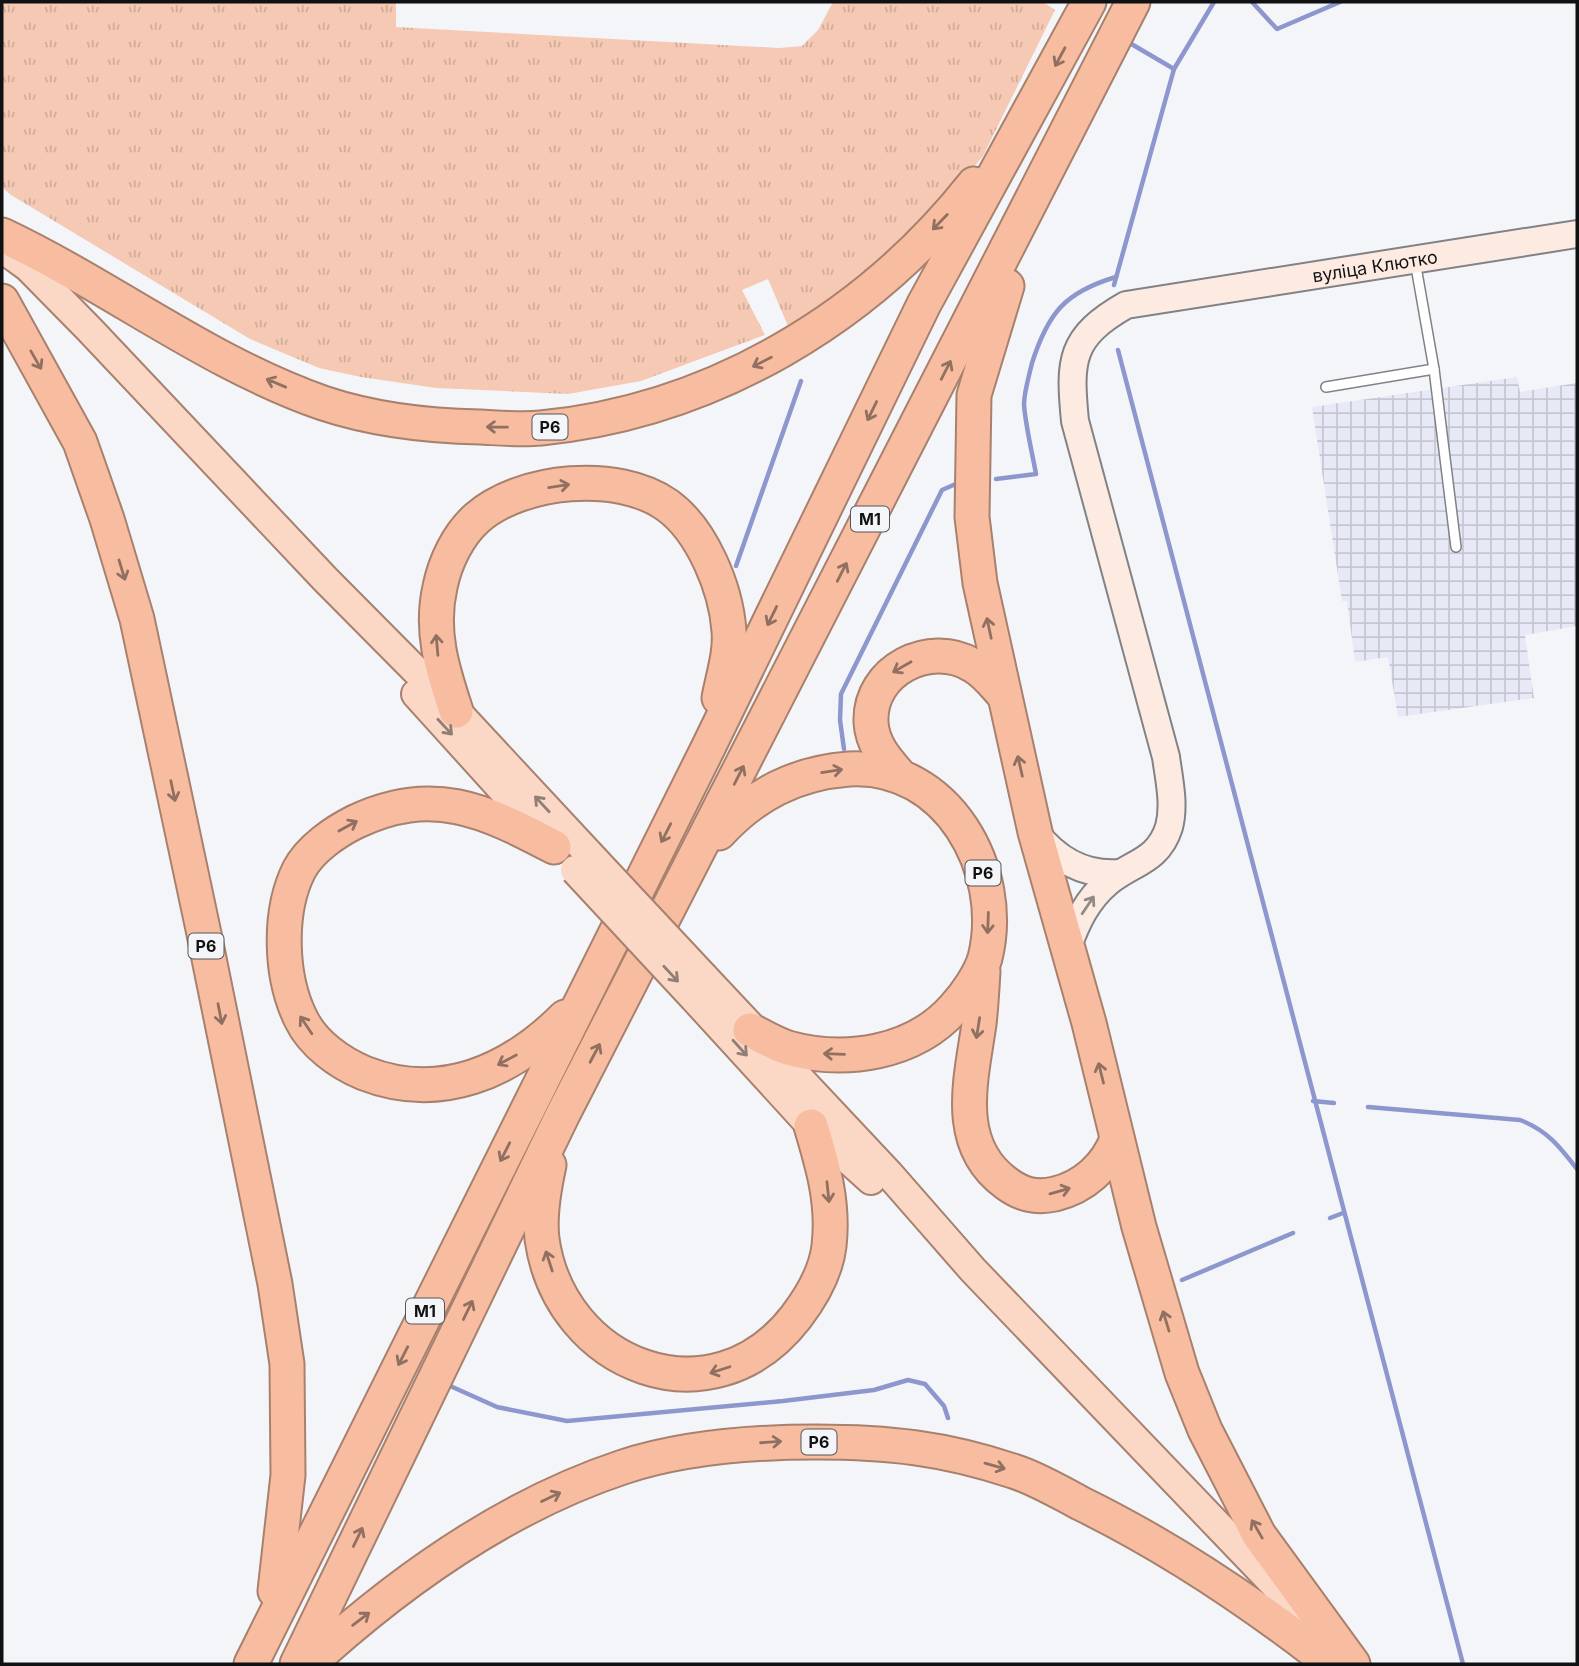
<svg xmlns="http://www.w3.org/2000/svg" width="1579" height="1666" font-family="Inter,sans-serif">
	<defs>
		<pattern id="industrial-grid" width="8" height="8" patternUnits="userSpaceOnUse" patternTransform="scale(1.75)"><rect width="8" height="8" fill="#e7eaf6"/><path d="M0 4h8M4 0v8" fill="none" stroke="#c5c8d2"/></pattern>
		<pattern id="grass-tufts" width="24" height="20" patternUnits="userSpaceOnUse" patternTransform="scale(1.75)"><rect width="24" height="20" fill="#f5c9b3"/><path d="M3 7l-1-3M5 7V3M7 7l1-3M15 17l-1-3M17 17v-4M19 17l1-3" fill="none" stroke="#d1ac99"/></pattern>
	</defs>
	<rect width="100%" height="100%" fill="#f4f5f9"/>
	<polygon fill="url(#industrial-grid)" points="1517,377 1520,392 1577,383 1577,626 1525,635 1534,698 1398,717 1388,657 1355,662 1347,601 1342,601 1312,407"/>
	<polygon fill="url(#grass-tufts)" points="2,2 396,2 396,27 779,48 802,46 818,30 833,2 1043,2 1055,10 983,156 934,215 852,287 788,326 768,279 742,290 765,335 641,381 568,394 436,388 361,377 319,368 250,339 11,195 2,187"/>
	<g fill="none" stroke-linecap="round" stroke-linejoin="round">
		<g stroke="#8d97cd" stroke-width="4.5">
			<polyline points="1252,2 1277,29 1340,2"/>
			<polyline points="1128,42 1174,69"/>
			<polyline points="1114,285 1174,69 1214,2"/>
			<polyline points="1118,350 1463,1664"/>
			<path d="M996,479L1036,474C1032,452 1026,428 1024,405C1024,392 1029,376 1032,363C1048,313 1065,292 1116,277"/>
			<polyline points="736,566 801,381"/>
			<polyline points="844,749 840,720 841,694 942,490 958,483"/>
			<polyline points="1313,1101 1334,1103"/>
			<path d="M1368,1107L1520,1120C1547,1130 1560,1147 1577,1169"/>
			<polyline points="1330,1218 1343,1213"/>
			<polyline points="1182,1280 1293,1233"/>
			<polyline points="448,1385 497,1407 567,1421 783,1401 874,1390 908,1380 925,1384 944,1406 948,1418"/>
		</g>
		<g stroke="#818286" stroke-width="12">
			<g id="lane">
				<polyline points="1415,261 1434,369 1456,547"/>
				<polyline points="1326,387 1434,369"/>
			</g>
		</g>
		<g stroke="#818286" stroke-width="30">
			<g id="secondary">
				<path d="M1035,832C1057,860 1084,876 1120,873"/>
				<path id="s1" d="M1068,946C1077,922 1087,900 1107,883C1132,862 1158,862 1169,827C1175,805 1169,779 1166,757L1075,421C1069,360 1070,337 1126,305L1577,234"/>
			</g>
		</g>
		<g stroke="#a7816e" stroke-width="32">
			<g id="primary">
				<polyline points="2,248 28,267 89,329 325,579 456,711 589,854"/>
				<polyline points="416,694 548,840"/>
				<polyline points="704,977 889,1174 973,1270 1299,1610"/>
				<polyline points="694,998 811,1126 871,1180"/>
			</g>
		</g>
		<g stroke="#a7816e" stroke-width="37">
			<g id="highway">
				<path d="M2,235C112,287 208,363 323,403C374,420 427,426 480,427C500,428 521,430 541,428C713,411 868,318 974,184"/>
				<polyline points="1007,286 974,395 972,517 980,583 1035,832 1089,1023 1139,1227 1182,1373 1205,1430 1259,1535 1353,1664"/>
				<polyline points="2,301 80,442 107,519 137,619 203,929 275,1284 287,1364 288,1475 275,1591"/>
				<path d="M456,711C442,669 430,631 440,587C445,562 458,535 477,518C522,479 618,470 667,505C702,530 726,588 729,631C731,653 723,676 719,698"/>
				<path d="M901,777C887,761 872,745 871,722C869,670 930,640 972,665C985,672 993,683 1003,694"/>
				<path d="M719,833C755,794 796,773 849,769C947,763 1007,870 985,958C980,975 966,995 954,1008C914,1053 846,1064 788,1048C775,1044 762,1036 750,1030"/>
				<path d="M554,847C484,810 432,785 355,822C335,832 310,849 299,870C278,912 280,977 301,1019C313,1044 340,1063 364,1073C440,1103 510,1072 565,1017"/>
				<path d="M983,971C982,989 981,1007 979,1024C971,1080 953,1144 1006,1183C1022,1195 1036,1198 1055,1194C1084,1187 1107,1166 1117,1139"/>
				<path d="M549,1165C544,1188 539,1215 542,1239C560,1367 712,1426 796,1317C812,1296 826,1272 829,1246C834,1203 823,1166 811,1126"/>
				<polyline points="251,1664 707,750 924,304 1089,2"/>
				<polyline points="297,1664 563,1114 1133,2"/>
				<path d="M309,1664C400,1581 505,1506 623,1467C684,1447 752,1442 816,1442C888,1442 944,1448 1013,1471C1036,1478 1059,1492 1080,1503C1170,1547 1253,1603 1331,1664"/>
			</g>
		</g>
		<use href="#lane" stroke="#fff" stroke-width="9"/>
		<use href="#secondary" stroke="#fdebe2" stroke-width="26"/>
		<use href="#primary" stroke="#fbd7c6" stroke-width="28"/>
		<use href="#highway" stroke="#f8bda0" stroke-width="33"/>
		<g stroke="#a7816e" stroke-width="32" stroke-linecap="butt">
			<g id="primary-bridge">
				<polyline points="589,854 704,977"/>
				<polyline points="575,870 694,998"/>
			</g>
		</g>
		<use href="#primary-bridge" stroke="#fbd7c6" stroke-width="28"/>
	</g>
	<defs><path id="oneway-shaft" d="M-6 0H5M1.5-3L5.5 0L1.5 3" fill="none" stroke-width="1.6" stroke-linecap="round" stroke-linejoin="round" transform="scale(1.75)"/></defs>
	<g stroke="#907060">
		<use href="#oneway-shaft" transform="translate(1060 57) rotate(118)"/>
		<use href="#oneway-shaft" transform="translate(940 222) rotate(134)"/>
		<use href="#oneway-shaft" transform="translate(36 360) rotate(60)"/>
		<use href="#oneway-shaft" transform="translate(762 362) rotate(153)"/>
		<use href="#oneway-shaft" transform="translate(946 370) rotate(-63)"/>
		<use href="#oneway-shaft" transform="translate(276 383) rotate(-157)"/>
		<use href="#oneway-shaft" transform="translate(872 411) rotate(116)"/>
		<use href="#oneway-shaft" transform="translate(497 427) rotate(-179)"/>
		<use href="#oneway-shaft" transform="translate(559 486) rotate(-9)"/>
		<use href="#oneway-shaft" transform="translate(122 570) rotate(73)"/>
		<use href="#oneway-shaft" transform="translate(842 572) rotate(-63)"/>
		<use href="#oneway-shaft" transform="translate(772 616) rotate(116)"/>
		<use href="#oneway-shaft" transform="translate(989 628) rotate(-102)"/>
		<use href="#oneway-shaft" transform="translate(437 645) rotate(-95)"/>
		<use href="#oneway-shaft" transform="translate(902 667) rotate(150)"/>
		<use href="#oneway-shaft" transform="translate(1020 766) rotate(-103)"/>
		<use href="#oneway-shaft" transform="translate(832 771) rotate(-9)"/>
		<use href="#oneway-shaft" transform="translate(739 775) rotate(-63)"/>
		<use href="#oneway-shaft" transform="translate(173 791) rotate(78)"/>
		<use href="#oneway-shaft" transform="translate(348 826) rotate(-29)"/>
		<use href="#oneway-shaft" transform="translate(666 833) rotate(117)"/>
		<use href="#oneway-shaft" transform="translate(988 923) rotate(92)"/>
		<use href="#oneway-shaft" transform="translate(220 1014) rotate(79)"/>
		<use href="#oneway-shaft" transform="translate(306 1025) rotate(-124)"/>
		<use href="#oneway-shaft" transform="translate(978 1028) rotate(99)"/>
		<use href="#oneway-shaft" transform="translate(595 1053) rotate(-62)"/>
		<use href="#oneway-shaft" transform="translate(834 1054) rotate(-178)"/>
		<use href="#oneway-shaft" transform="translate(507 1060) rotate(152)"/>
		<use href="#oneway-shaft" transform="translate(1101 1073) rotate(-104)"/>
		<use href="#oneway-shaft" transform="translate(505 1152) rotate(117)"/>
		<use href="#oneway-shaft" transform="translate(1060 1191) rotate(-16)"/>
		<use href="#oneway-shaft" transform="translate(828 1192) rotate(84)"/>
		<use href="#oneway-shaft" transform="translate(549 1261) rotate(-108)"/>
		<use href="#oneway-shaft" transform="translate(468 1310) rotate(-64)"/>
		<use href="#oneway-shaft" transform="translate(1166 1321) rotate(-107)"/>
		<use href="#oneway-shaft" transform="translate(403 1356) rotate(117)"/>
		<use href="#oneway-shaft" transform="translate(720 1370) rotate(162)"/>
		<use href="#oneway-shaft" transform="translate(771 1442) rotate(-4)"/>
		<use href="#oneway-shaft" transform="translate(995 1466) rotate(16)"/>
		<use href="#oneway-shaft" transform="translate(551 1497) rotate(-25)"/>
		<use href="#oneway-shaft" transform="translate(1257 1529) rotate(-120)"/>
		<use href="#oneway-shaft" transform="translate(358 1537) rotate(-64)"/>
		<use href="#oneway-shaft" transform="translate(361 1619) rotate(-37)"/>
	</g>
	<g stroke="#917e75">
		<use href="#oneway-shaft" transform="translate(445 727) rotate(47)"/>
		<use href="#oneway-shaft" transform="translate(542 804) rotate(-133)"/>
		<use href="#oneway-shaft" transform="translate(671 974) rotate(47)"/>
		<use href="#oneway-shaft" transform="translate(740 1048) rotate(48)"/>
	</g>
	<use stroke="#928984" href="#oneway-shaft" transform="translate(1088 905) rotate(-56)"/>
	<g text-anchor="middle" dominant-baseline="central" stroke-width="5" stroke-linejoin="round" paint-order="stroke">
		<g fill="#f4f5f9" stroke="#545557" stroke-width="2">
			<rect x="532.5" y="414.5" width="35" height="25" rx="5"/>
			<rect x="851" y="506.5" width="38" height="25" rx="5"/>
			<rect x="965.5" y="860.5" width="35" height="25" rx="5"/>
			<rect x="188.5" y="933.5" width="35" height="25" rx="5"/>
			<rect x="406" y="1298.5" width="38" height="25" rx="5"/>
			<rect x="801.5" y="1429.5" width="35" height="25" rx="5"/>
		</g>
		<g font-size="16" font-weight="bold" fill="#101112">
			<text x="550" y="427">Р6</text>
			<text x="870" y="519">М1</text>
			<text x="983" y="873">Р6</text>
			<text x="206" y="946">Р6</text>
			<text x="425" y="1311">М1</text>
			<text x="819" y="1442">Р6</text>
		</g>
		<g font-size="18" fill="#101112" stroke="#f4f5f9">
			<text stroke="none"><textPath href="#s1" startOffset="970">вуліца Клютко</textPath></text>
		</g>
	</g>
	<rect width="1579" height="1666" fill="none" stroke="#101112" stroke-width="7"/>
</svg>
